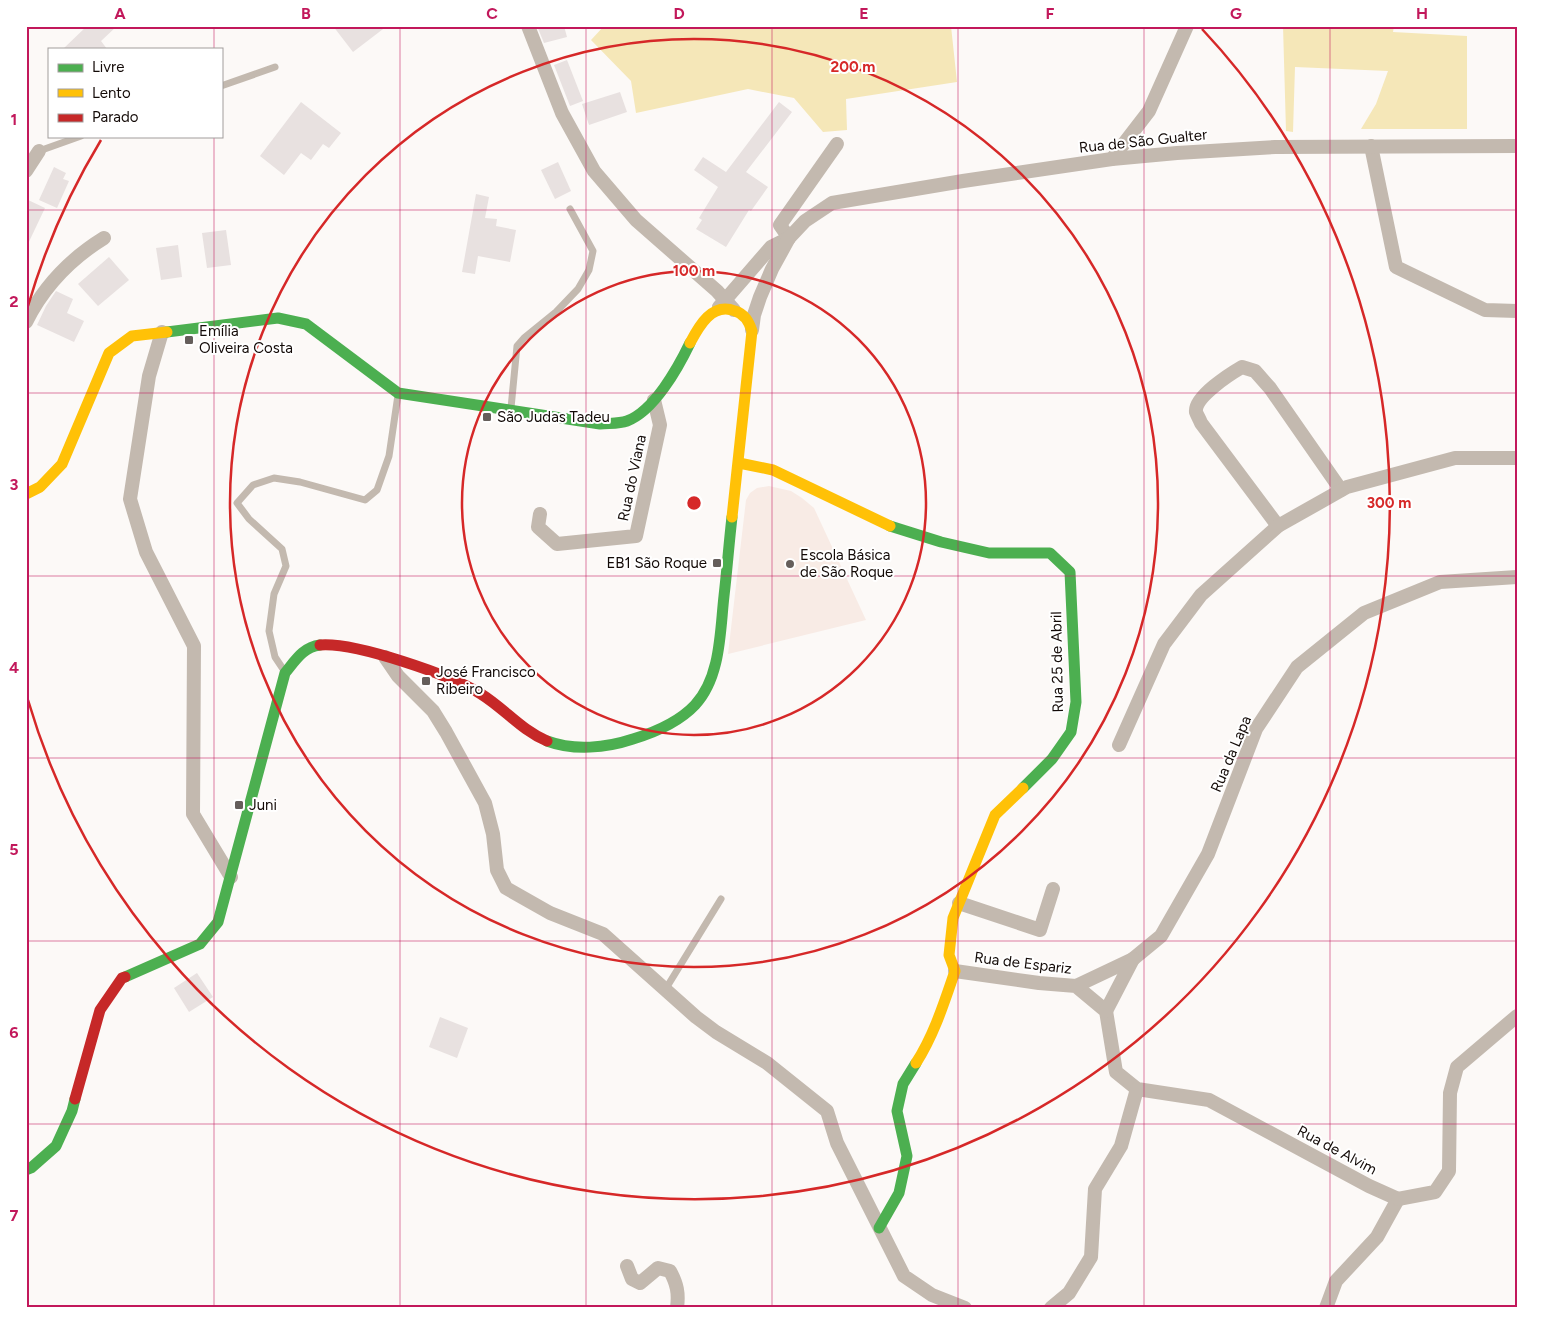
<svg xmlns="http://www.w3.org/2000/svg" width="1543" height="1334" font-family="Figtree,sans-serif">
	<rect width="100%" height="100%" fill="#fcf9f7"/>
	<polygon fill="#f8ebe5" points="769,486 791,491 802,498 814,508 866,620 728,654 746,500 750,493 757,488"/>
	<g fill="#f5e7b8">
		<polygon points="604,26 951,26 957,82 846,99 847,130 823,132 794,98 748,89 636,113 631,81 591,40"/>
		<polygon points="1283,26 1394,26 1393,32 1467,36 1467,129 1361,129 1376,104 1388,71 1295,67 1293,132 1286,131"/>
	</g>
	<g fill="#e8e1e0">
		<polygon points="87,26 117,26 101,41 107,49 63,49"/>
		<polygon points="333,26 387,26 353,52"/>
		<polygon points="537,26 564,26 567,37 544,43"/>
		<polygon points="567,60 583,101 570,106 554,65"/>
		<polygon points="620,92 627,112 589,125 582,104"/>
		<polygon points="301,102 341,133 329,148 323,144 311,160 301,153 284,175 260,156"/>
		<polygon points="779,102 792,112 746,172 768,187 751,211 749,210 726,247 696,229 702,220 699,218 718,187 694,170 703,157 726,172"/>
		<polygon points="558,162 571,191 555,199 541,170"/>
		<polygon points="54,167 66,173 63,179 69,181 57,208 39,200"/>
		<polygon points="476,194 489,197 485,218 497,219 496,226 516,230 510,262 478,256 475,274 462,272"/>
		<polygon points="26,199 45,208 26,248"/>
		<polygon points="226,230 231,265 207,268 202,233"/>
		<polygon points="178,245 182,277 161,280 156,248"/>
		<polygon points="109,257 129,280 98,306 78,284"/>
		<polygon points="56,291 73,299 67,313 84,321 74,342 37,325 46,306"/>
		<polygon points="197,973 213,997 189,1012 174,988"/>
		<polygon points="440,1017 468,1028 457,1058 429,1047"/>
	</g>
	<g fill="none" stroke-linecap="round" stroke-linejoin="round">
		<g stroke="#c3b9af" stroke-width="7">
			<polyline points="221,86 275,67"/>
			<polyline points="39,151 81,136"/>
			<polyline points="511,408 517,346 524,338 556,312 578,289 589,270 593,251 570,209"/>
			<polyline points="285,672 275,657 269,631 274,594 286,566 282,549 249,519 237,503 253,485 274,478 300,482 365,500 377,490 389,456 398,395"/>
			<polyline points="665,990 721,899"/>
		</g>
		<g stroke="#c3b9af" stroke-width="14">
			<polyline points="528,26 562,113 594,171 636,220 717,291 734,310"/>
			<polyline points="1371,146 1396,267 1485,310 1517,311"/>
			<polyline points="1112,159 1149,111 1187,26"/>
			<polyline points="26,171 39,151"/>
			<polyline points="789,238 780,225 837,144"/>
			<polyline points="719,307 771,247 789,238"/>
			<path d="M26,322C44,286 70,259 104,238"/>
			<polyline points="752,330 754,315 760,297 772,269 789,238 805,221 832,203 963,181 1112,159 1177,153 1275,147 1517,146"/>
			<polyline points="162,332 149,376 130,499 146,552 194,646 193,814 231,877"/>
			<polyline points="540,514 538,527 557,544 636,536 660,425 654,400"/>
			<path d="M1278,526L1201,423C1200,420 1197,415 1196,412C1194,397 1230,374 1242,367L1255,371L1270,388L1341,490"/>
			<polyline points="385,657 398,676 433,711 446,732 485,803 493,834 497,870 506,888 550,913 603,934 696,1017 716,1032 767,1063 827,1111 837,1143 904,1276 932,1295 965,1308"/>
			<polyline points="1119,745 1164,644 1201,595 1278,526 1347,487 1455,458 1517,458"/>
			<polyline points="959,903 1040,930 1053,889"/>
			<polyline points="955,971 1039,983 1076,986 1106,1011 1116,1072 1137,1089 1209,1100 1369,1186 1398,1199 1377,1237 1336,1281 1326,1308"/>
			<polyline points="1076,986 1133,959 1161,936 1208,854 1256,729 1297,667 1364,613 1440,582 1517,577"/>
			<polyline points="1106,1011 1133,959"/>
			<polyline points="1398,1199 1435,1192 1449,1171 1450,1093 1457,1067 1517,1016"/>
			<path d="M627,1266L632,1279L640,1283L658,1268L670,1271C677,1284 679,1293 677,1308"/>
			<polyline points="1051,1308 1069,1293 1091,1257 1095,1189 1121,1146 1137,1089"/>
		</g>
		<g stroke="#4caf50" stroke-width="11">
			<path d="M167,332L278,318L306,324L398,393L600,424C609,423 619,424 627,421C654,411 678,368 690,343"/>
			<polyline points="890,526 941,542 989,553 1050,553 1070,572 1076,702 1071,732 1052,759 1023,788"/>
			<path d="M547,741C574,751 606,748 633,739C656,732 679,722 695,705C721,677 720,631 724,596C727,570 729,543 732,517"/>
			<path d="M125,977L200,944L218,922L285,673C295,661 303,647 320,645"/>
			<polyline points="26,1170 31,1168 56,1146 72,1111 75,1099"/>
			<polyline points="879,1228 899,1193 907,1156 897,1111 903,1084 916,1063"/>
		</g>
		<g stroke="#ffc107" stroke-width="11">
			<path d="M690,343C699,326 712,302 735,311C745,314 749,322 752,331L732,517"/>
			<polyline points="739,463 773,470 890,526"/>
			<polyline points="26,494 40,487 62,464 109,353 132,336 167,332"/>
			<path d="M916,1063C934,1035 944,1003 955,971L949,955L953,918L995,815L1023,788"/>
		</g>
		<g stroke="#c62828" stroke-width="11">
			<path d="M320,645C355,642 451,675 481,694C505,709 521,730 547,741"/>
			<polyline points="75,1099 100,1010 122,978 125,977"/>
		</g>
	</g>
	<path fill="none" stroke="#c2185b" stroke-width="1" stroke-opacity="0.55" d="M214,26V49M400,26V1308M586,26V1308M772,26V1308M958,26V1308M1144,26V1308M1330,26V1308M214,136V1308M26,210H1517M26,393H1517M26,576H1517M26,758H1517M26,941H1517M26,1124H1517"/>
	<g fill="none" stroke="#d62828" stroke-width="2.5">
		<circle cx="694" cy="503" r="232"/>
		<circle cx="694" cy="503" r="464"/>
		<path d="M28 306A695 695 0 0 1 101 140M1202 29A695 695 0 1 1 28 700"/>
	</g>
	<g fill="#655e5b" stroke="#fff" stroke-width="2">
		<rect x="184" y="335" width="10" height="10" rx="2.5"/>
		<rect x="482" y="412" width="10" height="10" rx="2.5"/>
		<rect x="712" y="558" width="10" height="10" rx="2.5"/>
		<circle cx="790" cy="564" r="5"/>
		<rect x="421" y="676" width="10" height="10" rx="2.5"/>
		<rect x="234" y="800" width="10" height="10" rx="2.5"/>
	</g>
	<g text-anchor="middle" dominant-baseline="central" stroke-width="4" stroke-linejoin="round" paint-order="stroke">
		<g font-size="15" fill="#130a07" stroke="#fff">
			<text transform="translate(1143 141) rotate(-6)">Rua de São Gualter</text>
			<text transform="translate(632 478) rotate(-78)">Rua do Viana</text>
			<text transform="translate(1057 662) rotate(-91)">Rua 25 de Abril</text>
			<text transform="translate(1231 754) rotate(-67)">Rua da Lapa</text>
			<text transform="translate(1023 963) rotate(7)">Rua de Espariz</text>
			<text transform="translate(1337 1150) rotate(28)">Rua de Alvim</text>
		</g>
		<g font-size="15" fill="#130a07" stroke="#fff" text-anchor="start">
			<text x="199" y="331">Emília<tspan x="199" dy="17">Oliveira Costa</tspan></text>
			<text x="497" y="417">São Judas Tadeu</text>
			<text x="800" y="555">Escola Básica<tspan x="800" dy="17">de São Roque</tspan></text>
			<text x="707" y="563" text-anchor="end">EB1 São Roque</text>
			<text x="436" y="672">José Francisco<tspan x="436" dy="17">Ribeiro</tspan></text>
			<text x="249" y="805">Juni</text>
		</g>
	</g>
	<circle cx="694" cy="503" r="8" fill="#d62828" stroke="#fff" stroke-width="2.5"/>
	<g font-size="15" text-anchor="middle" font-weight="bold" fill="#d62828" stroke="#fff" stroke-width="4" stroke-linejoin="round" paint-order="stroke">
		<text x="853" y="72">200 m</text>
		<text x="694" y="276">100 m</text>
		<text x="1389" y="508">300 m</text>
	</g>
	<rect width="1543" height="1334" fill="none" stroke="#ffffff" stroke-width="55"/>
	<rect x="48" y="48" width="175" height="90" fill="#ffffff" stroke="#a19d9c"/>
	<rect x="58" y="64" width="25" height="8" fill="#4caf50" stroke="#a19d9c"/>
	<text x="92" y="72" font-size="15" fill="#130a07">Livre</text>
	<rect x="58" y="89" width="25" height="8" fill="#ffc107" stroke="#a19d9c"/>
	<text x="92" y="98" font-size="15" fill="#130a07">Lento</text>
	<rect x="58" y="114" width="25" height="8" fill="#c62828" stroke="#a19d9c"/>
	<text x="92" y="122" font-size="15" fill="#130a07">Parado</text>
	<rect x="28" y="28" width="1488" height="1278" fill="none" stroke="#c2185b" stroke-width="2"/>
	<g font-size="16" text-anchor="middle" font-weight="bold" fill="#c2185b">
		<text x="120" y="19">A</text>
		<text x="306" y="19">B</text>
		<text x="492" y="19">C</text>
		<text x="679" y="19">D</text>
		<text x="864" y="19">E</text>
		<text x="1050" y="19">F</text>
		<text x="1236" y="19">G</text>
		<text x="1422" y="19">H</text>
		<text x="14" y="125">1</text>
		<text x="14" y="307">2</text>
		<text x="14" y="490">3</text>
		<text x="14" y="673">4</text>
		<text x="14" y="855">5</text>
		<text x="14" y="1038">6</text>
		<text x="14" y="1221">7</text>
	</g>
</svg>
